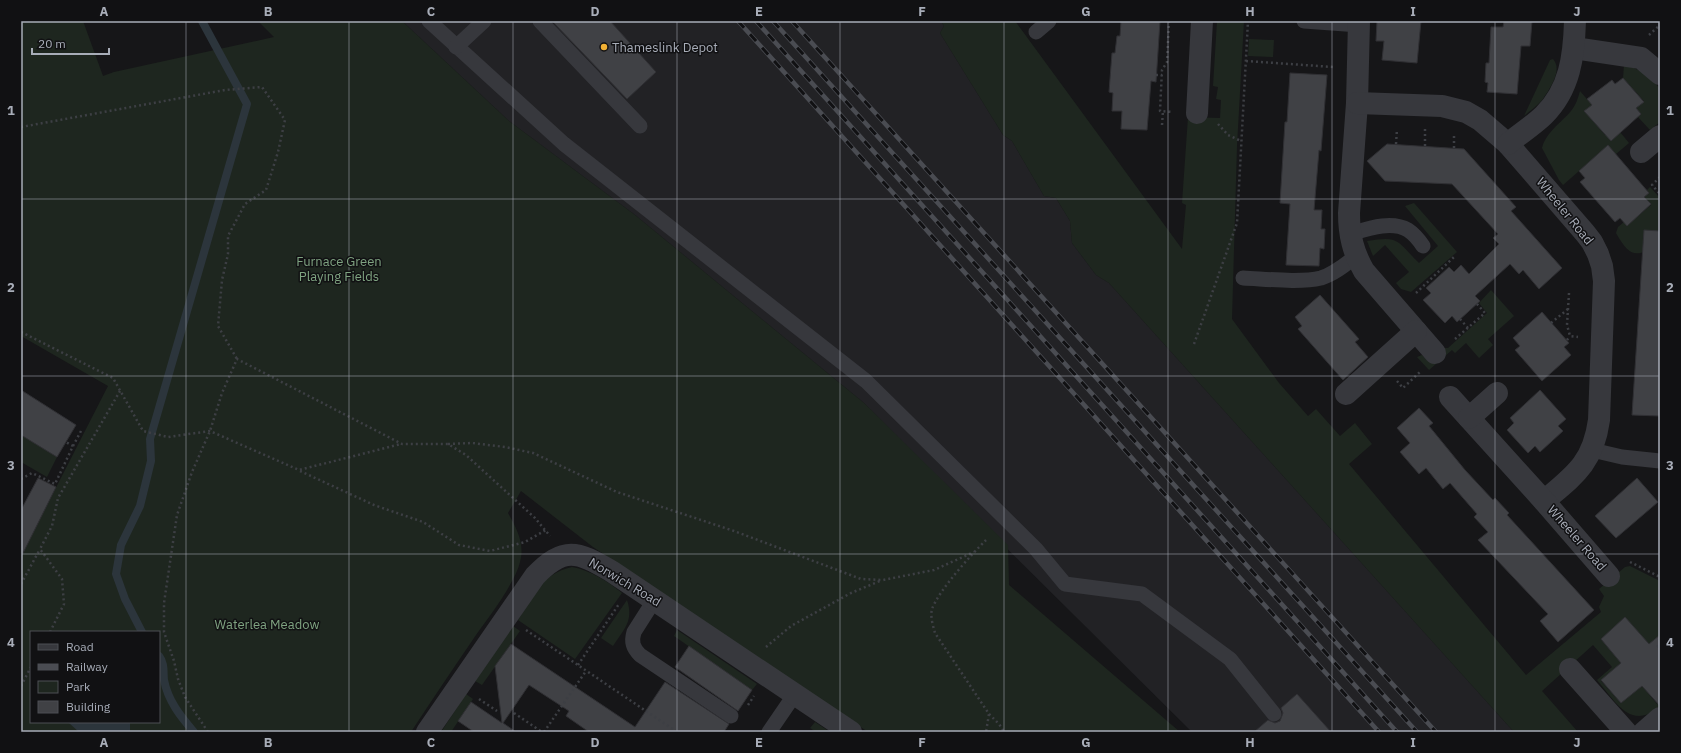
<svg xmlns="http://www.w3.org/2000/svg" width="1681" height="753" font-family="'IBM Plex Sans',sans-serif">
	<rect width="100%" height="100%" fill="#161618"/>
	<polygon fill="#222225" points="402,21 941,21 944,26 940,33 1003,135 1012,141 1044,196 1056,198 1070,221 1072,243 1096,275 1109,283 1514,732 1192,732 967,509 864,403 635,215 509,121"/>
	<g fill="#1e261f" fill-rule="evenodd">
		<path d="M21,21H83L103,76L114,72L274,37L258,21H402L509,121L635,215L864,403L1008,545L1009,585L1180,732H868L593,547L521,491L508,513C517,529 525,544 520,562C515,583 489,617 476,635C454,667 432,700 411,732H21V556L108,386L21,336ZM31,632H159V722H31Z"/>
		<path d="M941,21H1015L1182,249L1186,205L1182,203L1188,117L1220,118L1221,100L1216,99L1218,87L1213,86L1217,21H1244L1237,146L1232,319L1279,383L1308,416L1316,409L1340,436L1355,423L1372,444L1349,464L1526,675L1601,612L1599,607L1604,596L1599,589L1625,567L1630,566L1660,581V640L1649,644L1625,618L1601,639L1621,663L1601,681L1621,703L1642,686L1657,704L1660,701V706C1631,732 1615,701 1597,680L1612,667L1593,645L1542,691L1578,732H1514L1109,283L1096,275L1072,243L1070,221L1056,198L1044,196L1012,141L1003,135L940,33L944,26Z"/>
		<polygon points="1249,39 1274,40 1273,57 1248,56"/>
		<path d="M1553,59C1563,70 1550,88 1543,99C1538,105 1530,111 1524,116L1550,60Z"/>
		<path d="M1624,65C1640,69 1651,76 1660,89V122L1650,130L1638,117L1641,114L1636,108L1644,101L1623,78Z"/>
		<path d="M1580,91L1592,105L1585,112L1605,135L1613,128L1620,132L1629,143L1616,154L1603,150L1563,185L1559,180L1542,148C1546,132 1561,123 1571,111C1576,105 1578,98 1580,91Z"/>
		<path d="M1650,187L1660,198V246C1635,256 1631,259 1616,233L1618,227L1624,222L1627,225L1651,205L1644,197L1649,193L1647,190Z"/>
		<path d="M1414,203L1457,252L1411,292L1401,289L1396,283L1409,272L1385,245L1373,256L1367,241C1401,235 1397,242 1419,263L1438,246L1405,206Z"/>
		<polygon points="1491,290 1514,316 1488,339 1493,345 1479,358 1466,343 1455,353 1452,350 1429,370 1417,357 1422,355 1428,361 1444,348 1448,348 1487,313 1479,303"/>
		<polygon points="21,435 57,457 47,477 21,462"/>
		<path d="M572,567C590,570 607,581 622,593L575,659L518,620C534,596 541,574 572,567Z"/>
		<path d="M627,600C634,621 624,629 613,646L601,638Z"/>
		<polygon points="513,626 520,631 482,685 475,681"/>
		<polygon points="677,630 757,684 752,690 674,636"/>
		<polygon points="466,694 473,699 451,732 441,732"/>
		<polygon points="815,722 830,732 816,732 810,728"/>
	</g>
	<polygon fill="#2c353c" points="130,722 130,731 127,732 79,732 69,723"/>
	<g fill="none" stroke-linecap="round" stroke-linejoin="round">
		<g stroke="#2c353c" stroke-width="8">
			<polyline points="142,632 125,599 116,574 121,545 140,506 151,461 150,439 247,104 202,21"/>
			<path d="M159,656C165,664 163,671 164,680C168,701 181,717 194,732"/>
		</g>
	</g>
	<g fill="#404145" stroke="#303034">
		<polygon points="552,21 610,21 656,72 627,99"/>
		<polygon points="1121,21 1160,21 1156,82 1151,81 1147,130 1121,129 1122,111 1112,111 1113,93 1109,92 1112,53 1115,53 1117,36 1120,36"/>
		<polygon points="1377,21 1421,21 1417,63 1382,60 1384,41 1376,41"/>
		<polygon points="1504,21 1532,21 1530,46 1521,46 1517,94 1487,92 1488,83 1485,82 1486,63 1489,63 1491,27 1503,27"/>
		<polygon points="1290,73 1327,75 1321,151 1319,150 1314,210 1322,210 1321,229 1325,229 1324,249 1320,248 1319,266 1286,265 1290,204 1280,203 1285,122 1287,122"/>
		<polygon points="1623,78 1644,102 1636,108 1641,114 1611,141 1584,111 1592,105 1587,99 1612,80 1615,84"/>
		<polygon points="1387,144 1464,149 1516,207 1511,211 1562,268 1539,289 1523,270 1519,274 1510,264 1475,296 1480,301 1457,322 1452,316 1445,323 1423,300 1431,293 1426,288 1449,267 1454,272 1461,265 1469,274 1499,244 1493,238 1498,234 1452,184 1385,181 1367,161"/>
		<polygon points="1608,145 1649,193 1644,197 1651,204 1627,226 1620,218 1615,222 1580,182 1585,178 1579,171"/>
		<polygon points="1644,230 1660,231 1660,416 1632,415"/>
		<polygon points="1320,295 1359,339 1355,342 1368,357 1343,380 1298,329 1302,326 1295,317"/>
		<polygon points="1542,312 1569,343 1564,347 1571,355 1542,381 1515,350 1520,346 1513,338"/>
		<polygon points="21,390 76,425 57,457 21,435"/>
		<polygon points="1540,390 1566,419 1558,426 1563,431 1540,452 1535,446 1528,453 1507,430 1514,423 1510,418"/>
		<polygon points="1419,408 1433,423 1429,426 1465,470 1493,500 1495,498 1509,513 1507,515 1594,610 1558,642 1540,621 1548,614 1478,540 1488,532 1474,517 1477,514 1450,483 1443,489 1426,468 1419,474 1400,452 1410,443 1397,428"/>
		<polygon points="38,478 56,487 21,557 21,510"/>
		<polygon points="1637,478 1658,502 1616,538 1595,516"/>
		<polygon points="1625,617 1649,644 1660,635 1660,706 1642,686 1621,703 1601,680 1621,663 1601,639"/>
		<polygon points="511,644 635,727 665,682 729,724 724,732 589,732 566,716 569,711 529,685 503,723 516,732 474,732 458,721 471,702 502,723 495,666"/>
		<polygon points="689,646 752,690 738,711 675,667"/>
		<polygon points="1297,694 1331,732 1254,732 1268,720 1275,723 1280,721 1283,713 1281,708"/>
	</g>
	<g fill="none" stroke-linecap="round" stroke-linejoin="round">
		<g stroke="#3d3f44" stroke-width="2.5" stroke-dasharray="2 3" stroke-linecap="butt">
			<polyline points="1169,21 1167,62 1162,70 1160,111 1172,112"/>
			<polyline points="1649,35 1660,25"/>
			<polyline points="1246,61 1333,67"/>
			<polyline points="1156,75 1162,75"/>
			<polyline points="1218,124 1228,135 1241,141"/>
			<polyline points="1162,125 1163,111"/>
			<polyline points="21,127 225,90 262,87 285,120 278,152 266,190 245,204 228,236 228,254 222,280 218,326 237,359"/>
			<polyline points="1396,144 1397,129"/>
			<polyline points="1425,146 1425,129"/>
			<polyline points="1454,148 1454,135"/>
			<polyline points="1660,177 1652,185 1660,194"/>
			<polyline points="1416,293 1454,257"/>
			<polyline points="1569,293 1567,325 1570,336 1578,337"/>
			<polyline points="1460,319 1468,328"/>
			<polyline points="1551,323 1568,309"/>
			<polyline points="21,332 113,378 143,431 168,437 210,431 299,470 401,444"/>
			<polyline points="1455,339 1485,313 1477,304"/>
			<polyline points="1567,340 1570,336"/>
			<polyline points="1194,344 1237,223 1248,21"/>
			<polyline points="1397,381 1403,388 1421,371"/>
			<polyline points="448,444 472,443 505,447 533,453 617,492 734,531 861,579 883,580 934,570 974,552"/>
			<polyline points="73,446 81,431"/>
			<polyline points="300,471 374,505 423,522 459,545 490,551 525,542 546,530"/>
			<polyline points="21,479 32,473 55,484 73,446 66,442"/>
			<path d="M986,540C971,555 939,590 932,609C930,616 933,626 935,633L989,714L986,732"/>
			<polyline points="1630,562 1660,577"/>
			<polyline points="21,584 40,549"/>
			<polyline points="526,630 677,732"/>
			<polyline points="50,632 64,604 62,579 40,549 52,526 58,498 120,391"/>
			<polyline points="766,647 791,626 851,593 880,581"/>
			<polyline points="1657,647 1660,644"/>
			<polyline points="578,665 619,604"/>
			<polyline points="21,686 31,667"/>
			<polyline points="479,699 497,711"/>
			<polyline points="748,705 754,696"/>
			<polyline points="514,713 542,732"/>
			<polyline points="989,714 999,724 1004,732"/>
			<polyline points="208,732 185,697 178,679 174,661 164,632 164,603 177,515 192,472 210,431 222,393 237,359 402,444 448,444 466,455 535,518 550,536"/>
			<polyline points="544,732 586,671"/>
		</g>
		<g stroke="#37383d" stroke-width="15">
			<polyline points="429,21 564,144 866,381 1036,549 1065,584 1142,594 1230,659 1274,714"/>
			<polyline points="540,21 640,126"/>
			<polyline points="1304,21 1359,25"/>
			<polyline points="1036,32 1049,21"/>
			<polyline points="456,47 484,21"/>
			<path d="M1350,234C1367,229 1391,220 1408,230C1414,234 1419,240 1423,246"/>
			<path d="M1243,278C1266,279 1300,283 1321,278C1334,274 1345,265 1355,257"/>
			<polyline points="1592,450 1622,457 1660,461"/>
			<path d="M655,599L634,632C631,642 633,648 640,655L731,716"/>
			<polyline points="769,732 795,694"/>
		</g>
		<g stroke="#37383d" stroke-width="22">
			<path d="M1359,21L1357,103L1349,213C1349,235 1353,252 1364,271L1435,353"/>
			<polyline points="1574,48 1641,58 1660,74"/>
			<path d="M1357,103L1442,106L1466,112L1480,120L1508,144L1585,233L1592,242L1598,254L1602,266L1604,281L1599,420C1593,463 1575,475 1544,501"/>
			<polyline points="1197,113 1202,21"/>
			<path d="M1508,144C1519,134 1533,126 1544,115C1570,89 1574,56 1575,21"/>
			<polyline points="1641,152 1660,136"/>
			<polyline points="1346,394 1416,331"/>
			<polyline points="1450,397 1544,501 1609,576"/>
			<polyline points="1469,418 1497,393"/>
			<polyline points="1570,669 1626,732"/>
			<path d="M427,732L535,576C564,546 577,551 611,571L851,732"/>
			<polyline points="1644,732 1660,718"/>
		</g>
		<g stroke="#4a4c52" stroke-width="4.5">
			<g id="rail">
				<polyline points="738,21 1379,732"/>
				<polyline points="756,21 1397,732"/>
				<polyline points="773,21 1417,732"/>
				<polyline points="792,21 1436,732"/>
			</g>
		</g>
		<use href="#rail" stroke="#111113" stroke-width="3" stroke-dasharray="9" stroke-linecap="butt"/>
	</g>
	<path fill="none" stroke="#a8adb8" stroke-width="1" stroke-opacity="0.55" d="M186,21V732M349,21V732M513,21V732M677,21V732M840,21V732M1004,21V732M1168,21V732M1332,21V732M1495,21V732M21,199H1660M21,376H1660M21,554H1660"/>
	<circle fill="#f2b134" stroke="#111113" stroke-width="1.5" cx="604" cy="47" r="4"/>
	<g text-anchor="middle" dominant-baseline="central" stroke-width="3" stroke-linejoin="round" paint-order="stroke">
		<g font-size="13" fill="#a8adb8" stroke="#111113" text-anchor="start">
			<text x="612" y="47">Thameslink Depot</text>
		</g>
		<g font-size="13" fill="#a8adb8" stroke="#111113">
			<text transform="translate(1565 211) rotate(51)">Wheeler Road</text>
			<text transform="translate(1577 538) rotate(49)">Wheeler Road</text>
			<text transform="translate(625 582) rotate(31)">Norwich Road</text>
		</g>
		<g font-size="13" fill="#7fa381" stroke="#111113">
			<text x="339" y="261">Furnace Green<tspan x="339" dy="15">Playing Fields</tspan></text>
			<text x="267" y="624">Waterlea Meadow</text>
		</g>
	</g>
	<rect width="1681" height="753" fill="none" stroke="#111113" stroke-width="44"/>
	<rect x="30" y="631" width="130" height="92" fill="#111113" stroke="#4d4f55"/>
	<rect x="38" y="644" width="20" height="6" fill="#37383d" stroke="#4d4f55"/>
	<text x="66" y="651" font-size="12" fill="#a8adb8">Road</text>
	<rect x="38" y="664" width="20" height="6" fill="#4a4c52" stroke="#4d4f55"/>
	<text x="66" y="671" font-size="12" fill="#a8adb8">Railway</text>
	<rect x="38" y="681" width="20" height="12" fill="#1e261f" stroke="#4d4f55"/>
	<text x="66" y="691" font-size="12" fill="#a8adb8">Park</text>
	<rect x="38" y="701" width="20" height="12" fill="#404145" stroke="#4d4f55"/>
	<text x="66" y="711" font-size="12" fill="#a8adb8">Building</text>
	<path d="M32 48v6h77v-6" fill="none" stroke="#a8adb8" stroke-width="2"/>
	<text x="38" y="48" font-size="12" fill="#a8adb8" stroke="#111113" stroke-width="3" paint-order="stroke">20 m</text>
	<rect x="22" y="22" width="1637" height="709" fill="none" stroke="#a8adb8" stroke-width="1.5"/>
	<g font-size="13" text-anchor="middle" font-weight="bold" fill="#a8adb8">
		<text x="104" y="16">A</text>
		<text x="268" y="16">B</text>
		<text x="431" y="16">C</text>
		<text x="595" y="16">D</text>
		<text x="759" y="16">E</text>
		<text x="922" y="16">F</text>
		<text x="1086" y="16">G</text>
		<text x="1250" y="16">H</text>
		<text x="1413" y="16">I</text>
		<text x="1577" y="16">J</text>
		<text x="11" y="115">1</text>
		<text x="1670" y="115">1</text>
		<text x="11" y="292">2</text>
		<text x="1670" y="292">2</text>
		<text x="11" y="470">3</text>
		<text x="1670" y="470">3</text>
		<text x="11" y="647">4</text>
		<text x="1670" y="647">4</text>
		<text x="104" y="747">A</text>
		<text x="268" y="747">B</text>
		<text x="431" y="747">C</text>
		<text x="595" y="747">D</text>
		<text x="759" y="747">E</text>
		<text x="922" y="747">F</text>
		<text x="1086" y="747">G</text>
		<text x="1250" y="747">H</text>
		<text x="1413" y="747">I</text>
		<text x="1577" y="747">J</text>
	</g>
</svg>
